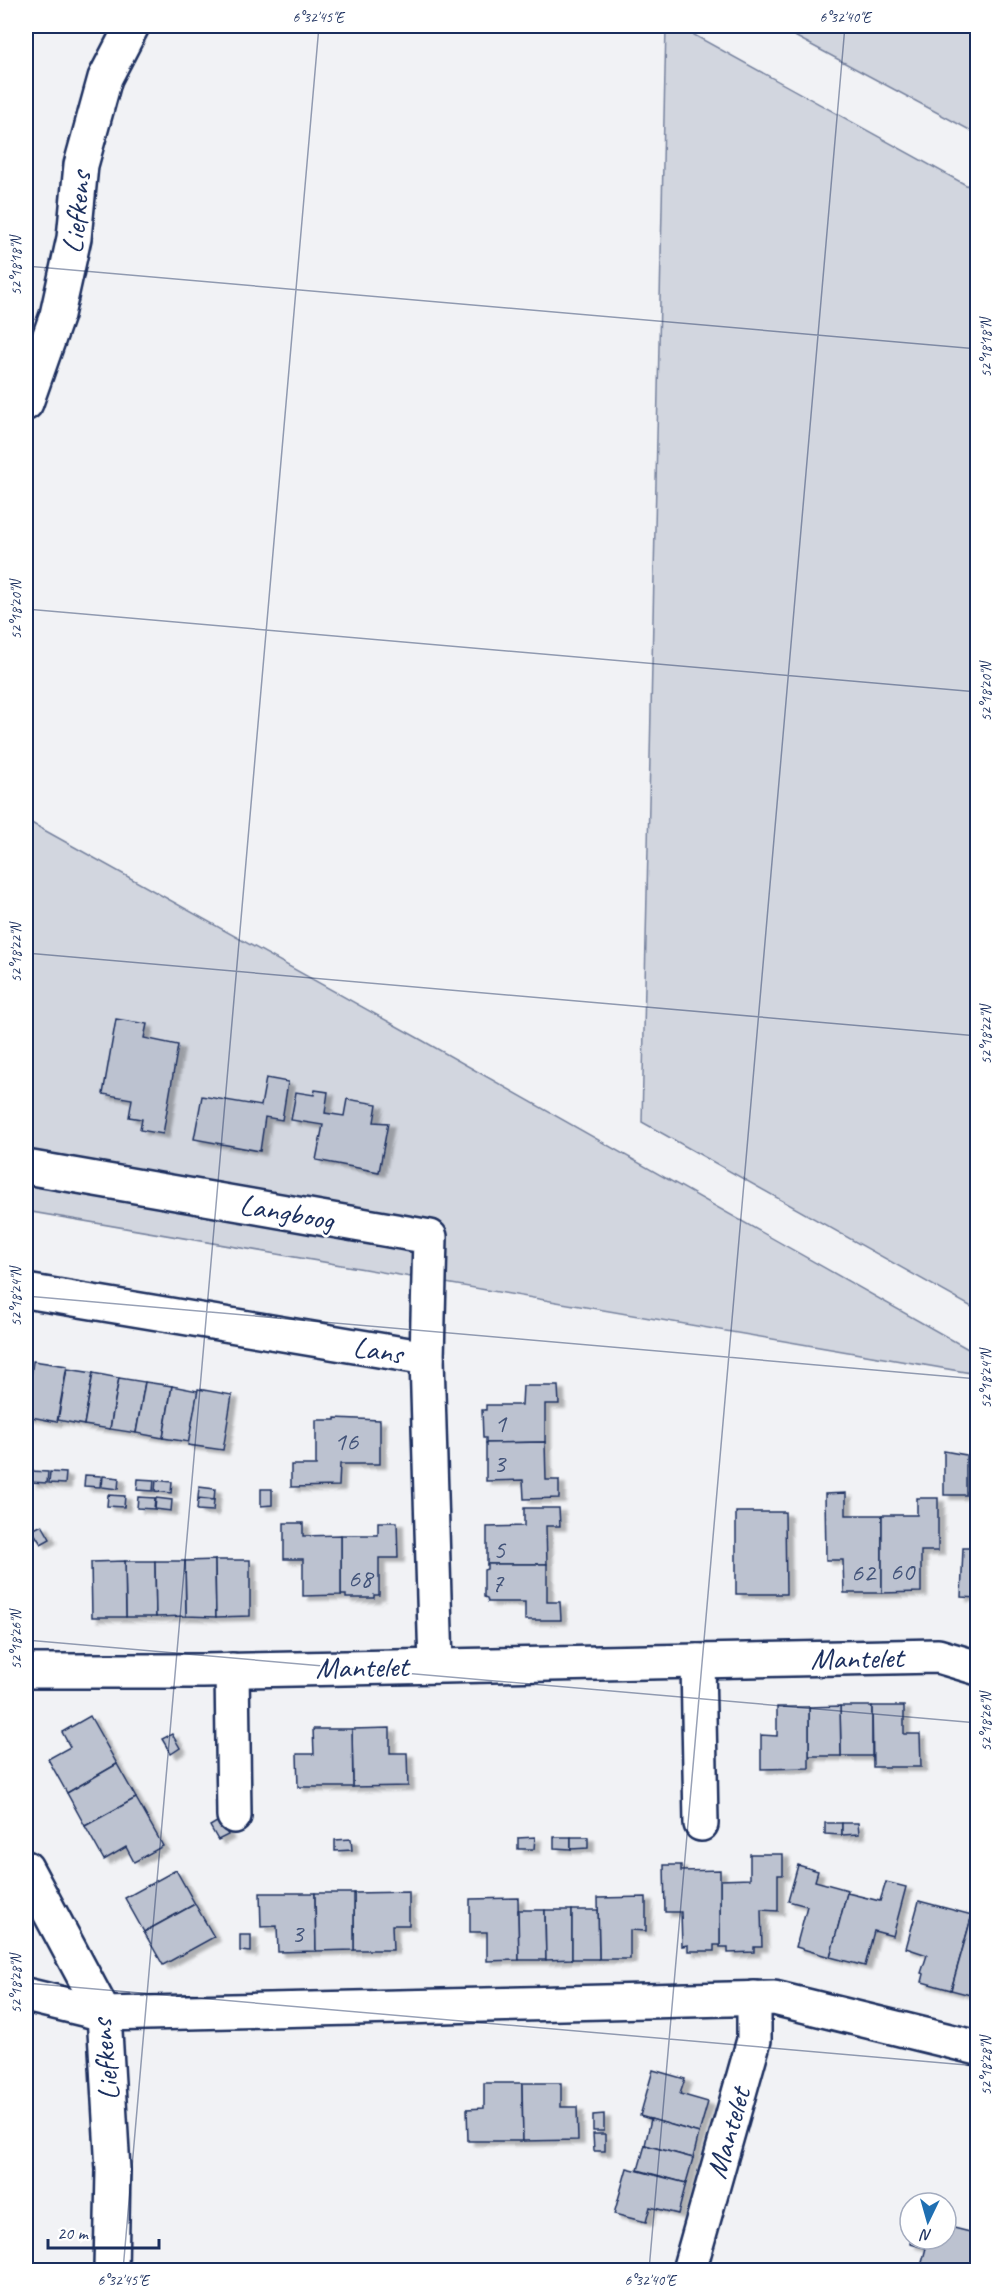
<svg xmlns="http://www.w3.org/2000/svg" width="1003" height="2296" font-family="Caveat,sans-serif">
	<defs>
		<filter id="shadow"><feDropShadow dx="6" dy="4" stdDeviation="1.5" flood-color="#0004"/></filter>
	</defs>
	<rect width="100%" height="100%" fill="#f1f2f5"/>
	<filter id="ink" filterUnits="userSpaceOnUse"><feTurbulence type="fractalNoise" baseFrequency=".0167" numOctaves="2"/><feDisplacementMap in="SourceGraphic" scale="12" xChannelSelector="R" yChannelSelector="G"/><feConvolveMatrix kernelMatrix="1 2 1 2 8 2 1 2 1" color-interpolation-filters="sRGB"/></filter>
	<g filter="url(#ink)">
		<g fill="#d2d6df" stroke="#76829e" stroke-width="1.5">
			<polygon points="666,26 678,26 977,191 977,1310 642,1122"/>
			<polygon points="776,26 977,26 977,134"/>
			<polygon points="26,820 418,1038 977,1354 977,1374 26,1211"/>
		</g>
		<g fill="#bcc2d0" stroke="#1b2f5e" stroke-width="1.5" filter="url(#shadow)">
			<polygon points="116,1019 147,1024 144,1038 178,1045 163,1134 140,1130 142,1119 129,1117 132,1099 103,1094"/>
			<polygon points="266,1078 288,1082 282,1120 265,1117 260,1151 194,1139 202,1096 261,1106"/>
			<polygon points="315,1090 328,1092 325,1113 344,1116 347,1099 377,1104 374,1122 388,1123 379,1172 316,1160 323,1125 291,1120 296,1092 314,1095"/>
			<polygon points="33,1361 67,1366 57,1422 26,1416"/>
			<polygon points="67,1369 93,1373 84,1425 58,1420"/>
			<polygon points="93,1373 119,1378 110,1429 84,1425"/>
			<polygon points="119,1378 145,1382 136,1433 110,1429"/>
			<polygon points="145,1382 172,1386 163,1438 136,1433"/>
			<polygon points="172,1386 198,1391 189,1442 163,1438"/>
			<polygon points="523,1386 558,1386 559,1404 545,1404 545,1442 486,1443 486,1438 483,1438 482,1410 486,1410 486,1405 522,1405"/>
			<polygon points="198,1389 232,1395 223,1450 188,1445"/>
			<polygon points="335,1418 380,1420 380,1464 340,1464 339,1486 291,1487 291,1465 316,1465 316,1420 335,1420"/>
			<polygon points="545,1442 546,1480 559,1480 559,1498 524,1499 523,1480 486,1481 486,1443"/>
			<polygon points="944,1451 966,1455 966,1495 944,1495"/>
			<polygon points="31,1471 48,1472 47,1483 31,1482"/>
			<polygon points="50,1472 66,1473 65,1484 49,1483"/>
			<polygon points="85,1475 101,1476 100,1487 84,1486"/>
			<polygon points="103,1476 119,1478 118,1489 102,1487"/>
			<polygon points="138,1479 154,1480 153,1491 137,1490"/>
			<polygon points="156,1480 172,1482 171,1493 155,1491"/>
			<polygon points="199,1487 215,1489 214,1500 198,1498"/>
			<polygon points="261,1489 272,1489 272,1505 261,1506"/>
			<polygon points="846,1493 846,1515 882,1515 882,1593 844,1593 843,1560 826,1560 825,1494"/>
			<polygon points="108,1495 125,1496 124,1507 107,1506"/>
			<polygon points="138,1497 155,1498 154,1509 137,1508"/>
			<polygon points="156,1498 172,1500 171,1511 155,1509"/>
			<polygon points="917,1498 938,1498 938,1551 921,1551 921,1592 882,1593 882,1515 917,1515"/>
			<polygon points="198,1499 214,1500 213,1511 197,1510"/>
			<polygon points="524,1508 559,1508 560,1526 546,1526 547,1564 487,1564 487,1527 524,1526"/>
			<polygon points="736,1512 785,1512 786,1594 736,1594"/>
			<polygon points="378,1522 397,1522 398,1558 379,1558 379,1595 374,1595 374,1598 346,1598 346,1595 341,1595 341,1535 378,1535"/>
			<polygon points="978,1522 978,1598 961,1597 963,1548 976,1548"/>
			<polygon points="284,1523 303,1523 303,1536 341,1535 341,1595 303,1596 303,1559 284,1559"/>
			<polygon points="42,1525 50,1539 41,1544 32,1530"/>
			<polygon points="215,1560 216,1617 186,1616 185,1561"/>
			<polygon points="215,1560 250,1560 250,1616 216,1617"/>
			<polygon points="125,1561 155,1561 156,1617 126,1617"/>
			<polygon points="125,1561 126,1617 92,1617 91,1562"/>
			<polygon points="155,1561 185,1561 186,1616 156,1617"/>
			<polygon points="487,1564 547,1564 547,1602 560,1602 561,1620 525,1620 525,1602 488,1602 487,1598 484,1597 484,1570 487,1569"/>
			<polygon points="840,1706 872,1706 872,1756 841,1756"/>
			<polygon points="840,1706 841,1756 809,1756 809,1707"/>
			<polygon points="872,1706 904,1706 904,1734 920,1734 921,1767 873,1767"/>
			<polygon points="777,1707 809,1707 809,1768 761,1769 761,1735 777,1736"/>
			<polygon points="90,1716 117,1764 67,1793 48,1759 70,1747 62,1732"/>
			<polygon points="390,1728 390,1753 407,1753 408,1786 353,1787 352,1729"/>
			<polygon points="313,1729 352,1729 353,1787 298,1787 297,1754 314,1754"/>
			<polygon points="172,1734 180,1748 171,1754 162,1739"/>
			<polygon points="117,1764 136,1798 85,1826 67,1793"/>
			<polygon points="136,1798 163,1846 134,1862 126,1847 104,1860 85,1826"/>
			<polygon points="220,1820 228,1835 218,1840 210,1826"/>
			<polygon points="825,1823 842,1823 842,1835 825,1834"/>
			<polygon points="842,1823 858,1823 859,1834 842,1835"/>
			<polygon points="535,1837 534,1849 518,1849 518,1838"/>
			<polygon points="554,1837 571,1837 571,1849 554,1848"/>
			<polygon points="571,1837 588,1837 588,1848 571,1849"/>
			<polygon points="351,1839 352,1850 335,1851 335,1840"/>
			<polygon points="750,1854 783,1854 783,1875 778,1875 778,1911 761,1910 762,1947 754,1947 754,1952 728,1953 728,1947 720,1947 720,1880 750,1879"/>
			<polygon points="664,1865 681,1865 681,1871 720,1870 720,1945 714,1945 714,1951 688,1951 688,1945 682,1946 681,1912 665,1912"/>
			<polygon points="798,1865 818,1871 815,1881 848,1890 830,1957 796,1947 807,1906 788,1901"/>
			<polygon points="176,1870 195,1904 144,1932 125,1898"/>
			<polygon points="886,1882 906,1887 893,1936 874,1931 865,1966 830,1957 847,1893 880,1901"/>
			<polygon points="409,1892 409,1925 392,1925 393,1950 354,1950 354,1893"/>
			<polygon points="260,1893 315,1893 316,1951 278,1952 277,1926 261,1927"/>
			<polygon points="315,1893 354,1893 354,1950 316,1951"/>
			<polygon points="646,1897 646,1931 630,1930 630,1959 599,1959 598,1898"/>
			<polygon points="518,1898 519,1960 487,1961 487,1932 470,1932 470,1899"/>
			<polygon points="919,1901 972,1915 951,1990 922,1982 924,1974 921,1973 927,1955 906,1948"/>
			<polygon points="195,1904 214,1937 163,1965 144,1932"/>
			<polygon points="518,1910 545,1910 546,1960 519,1960"/>
			<polygon points="545,1910 572,1910 572,1959 546,1960"/>
			<polygon points="572,1910 598,1910 599,1959 572,1959"/>
			<polygon points="972,1915 978,1917 978,1997 951,1990"/>
			<polygon points="240,1935 251,1935 251,1952 240,1951"/>
			<polygon points="653,2070 685,2079 680,2094 708,2102 699,2133 640,2116"/>
			<polygon points="484,2083 522,2083 523,2141 468,2141 467,2109 484,2108"/>
			<polygon points="522,2083 561,2083 561,2107 577,2107 578,2140 523,2141"/>
			<polygon points="604,2114 604,2131 593,2131 593,2115"/>
			<polygon points="651,2119 699,2133 693,2158 645,2145"/>
			<polygon points="593,2134 605,2134 605,2151 594,2151"/>
			<polygon points="645,2145 693,2158 686,2183 638,2170"/>
			<polygon points="627,2168 686,2183 678,2214 650,2207 646,2222 614,2214"/>
			<polygon points="946,2226 978,2234 973,2252 978,2254 978,2270 920,2270 926,2248 910,2244 911,2239 946,2239"/>
		</g>
		<g fill="none" stroke-linecap="round" stroke-linejoin="round">
			<g stroke="#1b2f5e" stroke-width="38">
				<g id="street">
					<path id="s1" d="M26,403L57,315L74,238L81,165L105,78L132,26"/>
					<polyline points="26,1167 430,1237 427,1358"/>
					<polyline points="26,1291 427,1358 436,1666"/>
					<polyline points="698,1661 701,1824"/>
					<polyline points="232,1670 234,1816"/>
					<polyline points="26,1671 203,1671 938,1656 978,1668"/>
					<polyline points="26,1868 104,2014 113,2170 111,2270"/>
					<polyline points="26,1995 104,2014 774,1998 978,2048"/>
					<polyline points="690,2267 754,2040 754,1998"/>
				</g>
			</g>
			<use href="#street" stroke="#fff" stroke-width="33"/>
		</g>
	</g>
	<path fill="none" stroke="#1b2f5e" stroke-width="1.5" stroke-opacity="0.45" d="M26,266L978,349M26,609L978,692M26,953L978,1036M26,1296L978,1379M26,1640L978,1723M26,1983L978,2066M123,2270L319,26M649,2270L845,26"/>
	<g text-anchor="middle" dominant-baseline="central" stroke-width="5" stroke-linejoin="round" paint-order="stroke">
		<g font-size="27" fill="#43547a">
			<text x="500" y="1423">1</text>
			<text x="346" y="1441">16</text>
			<text x="499" y="1463">3</text>
			<text x="499" y="1549">5</text>
			<text x="902" y="1571">60</text>
			<text x="863" y="1572">62</text>
			<text x="360" y="1578">68</text>
			<text x="497" y="1583">7</text>
			<text x="297" y="1933">3</text>
		</g>
		<g font-size="30" fill="#1b2f5e" stroke="#fff">
			<text stroke="none"><textPath href="#s1" startOffset="198">Liefkens</textPath></text>
			<text transform="translate(287 1212) rotate(10)">Langboog</text>
			<text transform="translate(378 1350) rotate(9)">Lans</text>
			<text transform="translate(857 1658) rotate(-1)">Mantelet</text>
			<text transform="translate(362 1667) rotate(-1)">Mantelet</text>
			<text transform="translate(105 2060) rotate(-96)">Liefkens</text>
			<text transform="translate(728 2133) rotate(-74)">Mantelet</text>
		</g>
	</g>
	<rect width="1003" height="2296" fill="none" stroke="#fff" stroke-width="66"/>
	<g transform="translate(928 2221) rotate(185)"><circle r="28" fill="#ffffff" stroke="#a4acbf" stroke-width="1.5"/>
	<path d="M0-4.5L10 22L0 15L-10 22Z" fill="#1f6fb2"/>
	<text y="-9" font-size="16" font-weight="bold" text-anchor="middle" fill="#1b2f5e">N</text>
	</g>
	<path d="M48 2239v9h111v-9" fill="none" stroke="#1b2f5e" stroke-width="3"/>
	<text x="57" y="2239" font-size="18" fill="#1b2f5e" stroke="#ffffff" stroke-width="4.5" paint-order="stroke">20 m</text>
	<rect x="33" y="33" width="937" height="2230" fill="none" stroke="#1b2f5e" stroke-width="2"/>
	<g font-size="15" text-anchor="middle" fill="#1b2f5e">
		<text x="318" y="22">6°32'45"E</text>
		<text x="845" y="22">6°32'40"E</text>
		<text transform="translate(16 266) rotate(-90)" y="5">52°18'18"N</text>
		<text transform="translate(986 348) rotate(-90)" y="5">52°18'18"N</text>
		<text transform="translate(16 610) rotate(-90)" y="5">52°18'20"N</text>
		<text transform="translate(986 692) rotate(-90)" y="5">52°18'20"N</text>
		<text transform="translate(16 953) rotate(-90)" y="5">52°18'22"N</text>
		<text transform="translate(986 1035) rotate(-90)" y="5">52°18'22"N</text>
		<text transform="translate(16 1297) rotate(-90)" y="5">52°18'24"N</text>
		<text transform="translate(986 1379) rotate(-90)" y="5">52°18'24"N</text>
		<text transform="translate(16 1640) rotate(-90)" y="5">52°18'26"N</text>
		<text transform="translate(986 1722) rotate(-90)" y="5">52°18'26"N</text>
		<text transform="translate(16 1984) rotate(-90)" y="5">52°18'28"N</text>
		<text transform="translate(986 2066) rotate(-90)" y="5">52°18'28"N</text>
		<text x="123" y="2285">6°32'45"E</text>
		<text x="650" y="2285">6°32'40"E</text>
	</g>
</svg>
